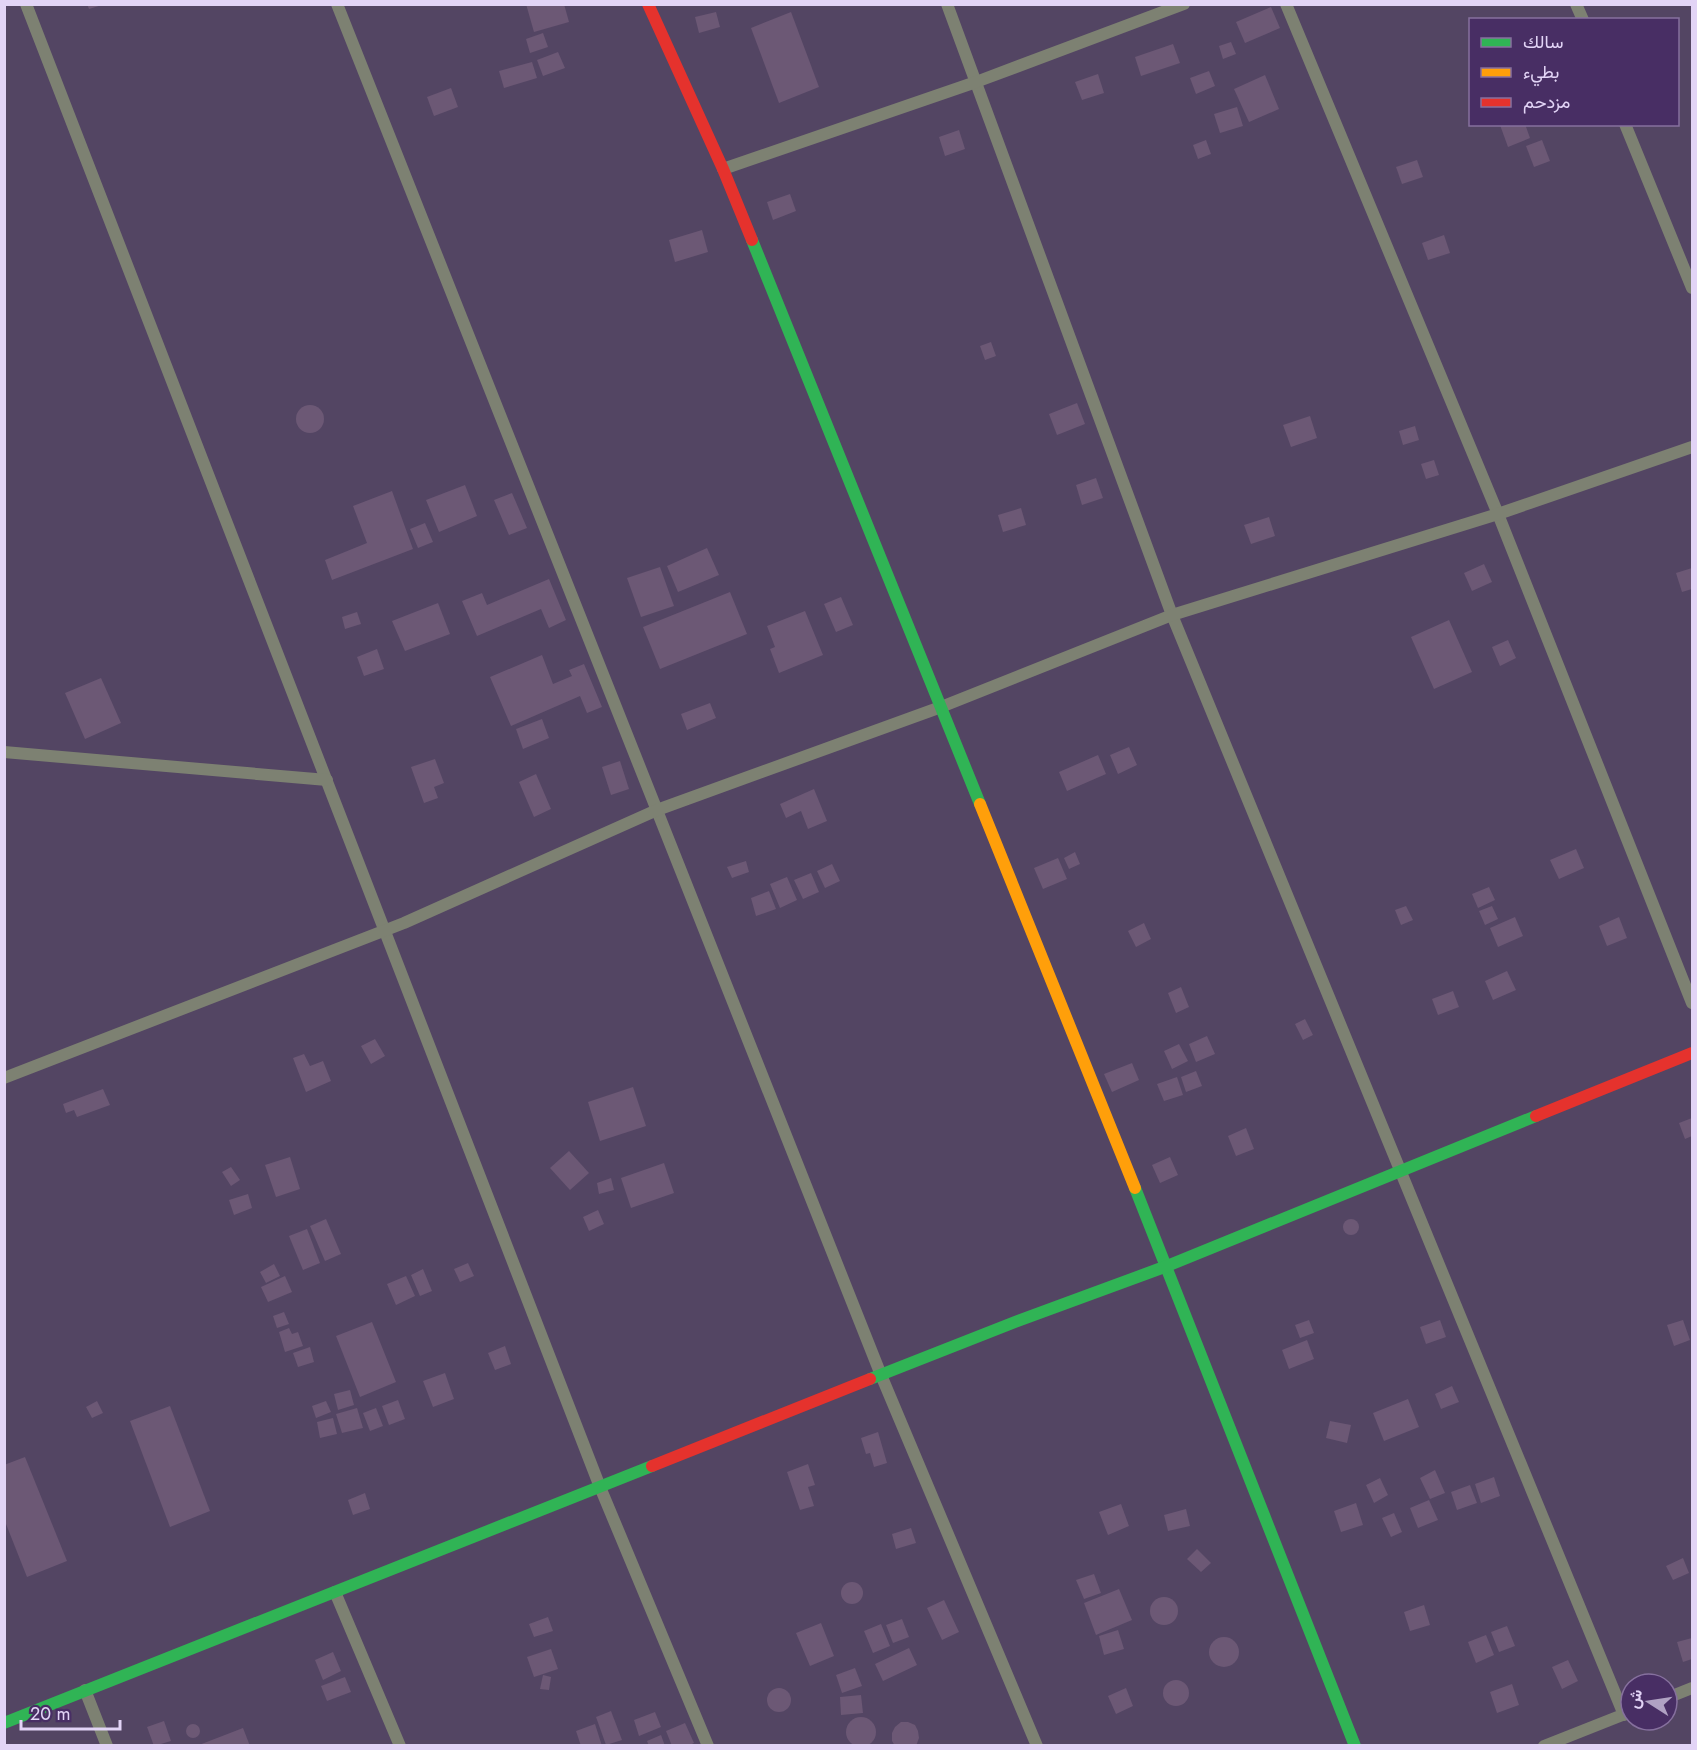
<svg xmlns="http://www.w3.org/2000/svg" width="1697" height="1750" font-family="Jost,Vazirmatn,sans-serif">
	<rect width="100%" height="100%" fill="#534563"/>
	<g fill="#6c5875">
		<polygon points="87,4 102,4 102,5 89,9"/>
		<polygon points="526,4 564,4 569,22 534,32"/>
		<polygon points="1271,7 1280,28 1245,43 1236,22"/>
		<polygon points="716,12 720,27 699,33 695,17"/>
		<polygon points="791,12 819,87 779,103 751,28"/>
		<polygon points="543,33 548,47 530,53 526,39"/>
		<polygon points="1231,42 1236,54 1223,59 1219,46"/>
		<polygon points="1173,44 1180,63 1141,76 1135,57"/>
		<polygon points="558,52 565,68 543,76 537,60"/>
		<polygon points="532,62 537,78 504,88 499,71"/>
		<polygon points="1209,71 1215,86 1196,94 1190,78"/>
		<polygon points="1098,74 1104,93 1082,100 1075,82"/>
		<polygon points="1265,75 1279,109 1249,122 1234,89"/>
		<polygon points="451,88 458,107 434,116 427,97"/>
		<polygon points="1237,107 1243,126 1220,133 1214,114"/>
		<polygon points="1502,124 1525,124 1530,138 1508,147 1500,125"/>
		<polygon points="959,130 965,149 945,156 939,137"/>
		<polygon points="1206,140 1211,154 1198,159 1193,145"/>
		<polygon points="1542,140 1550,161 1534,167 1526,146"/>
		<polygon points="1417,160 1423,177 1402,184 1396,167"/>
		<polygon points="790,194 796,211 773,220 767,202"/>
		<polygon points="702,230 708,252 675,262 669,240"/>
		<polygon points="1444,235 1450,253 1428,260 1422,243"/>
		<polygon points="991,342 996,356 985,360 980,346"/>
		<polygon points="1077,403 1085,424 1057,435 1049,414"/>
		<circle cx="310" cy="419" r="14"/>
		<polygon points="1310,416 1317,438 1291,447 1283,425"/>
		<polygon points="1415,426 1419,440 1403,445 1399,431"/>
		<polygon points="1434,460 1439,475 1426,479 1421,464"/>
		<polygon points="1096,478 1103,498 1082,505 1076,485"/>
		<polygon points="465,485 477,516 439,532 426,500"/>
		<polygon points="392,491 413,549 332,580 325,560 367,543 353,506"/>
		<polygon points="512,493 527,528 509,535 494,500"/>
		<polygon points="1021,508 1026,525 1003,532 998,515"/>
		<polygon points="1269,517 1275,536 1251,544 1244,525"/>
		<polygon points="425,523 433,542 418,548 410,529"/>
		<polygon points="707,548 719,575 678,592 667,566"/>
		<polygon points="1484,564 1492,582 1472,591 1464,573"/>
		<polygon points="660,567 674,606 641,617 627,578"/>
		<polygon points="1692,568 1692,589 1682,592 1676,573"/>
		<polygon points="549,579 566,620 549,628 541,609 477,636 462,601 482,593 487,605"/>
		<polygon points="730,592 747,634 660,669 643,627"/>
		<polygon points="841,597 853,625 836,632 824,604"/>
		<polygon points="438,603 450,634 405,651 392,621"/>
		<polygon points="805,611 823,655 779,673 770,649 775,647 767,626"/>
		<polygon points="357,612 361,624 345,629 342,617"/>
		<polygon points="1449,620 1472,672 1434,689 1411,637"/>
		<polygon points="1508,640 1516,658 1500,666 1492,647"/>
		<polygon points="377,649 384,669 364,676 357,657"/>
		<polygon points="542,655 553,684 572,676 569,670 584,664 602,707 587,713 580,696 511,726 490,677"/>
		<polygon points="101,678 121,723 85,739 65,693"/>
		<polygon points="710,703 716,718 687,730 681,714"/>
		<polygon points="542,719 549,738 523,749 516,729"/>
		<polygon points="1129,747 1137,765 1118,774 1110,755"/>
		<polygon points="1098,755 1106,774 1067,791 1059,772"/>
		<polygon points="435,759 444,783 434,787 438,798 424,803 411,767"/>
		<polygon points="620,761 629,789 611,795 602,767"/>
		<polygon points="536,774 551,809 534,817 519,782"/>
		<polygon points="814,789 827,821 808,829 801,811 786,818 780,804"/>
		<polygon points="1576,849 1584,868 1559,879 1550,860"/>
		<polygon points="1075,852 1080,864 1069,869 1064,858"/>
		<polygon points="1058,858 1067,879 1043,889 1034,868"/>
		<polygon points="746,861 749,872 732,878 727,867"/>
		<polygon points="832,864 840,881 825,888 817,871"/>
		<polygon points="811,873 819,892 803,899 794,880"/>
		<polygon points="787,877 797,900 780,908 770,884"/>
		<polygon points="1489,887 1495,900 1478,908 1472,894"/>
		<polygon points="769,891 776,909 756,916 751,898"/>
		<polygon points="1406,906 1413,920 1401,925 1395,910"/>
		<polygon points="1492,906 1498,919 1485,925 1479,911"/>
		<polygon points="1515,917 1523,936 1498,947 1490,928"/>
		<polygon points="1619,917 1627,938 1607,946 1599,926"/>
		<polygon points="1144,923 1151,939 1136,947 1128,931"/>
		<polygon points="1507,971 1516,990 1493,1000 1485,981"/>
		<polygon points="1181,987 1189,1007 1176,1013 1168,993"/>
		<polygon points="1453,991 1459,1007 1438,1015 1432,999"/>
		<polygon points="1305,1019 1313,1035 1303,1040 1295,1024"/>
		<polygon points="1207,1036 1215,1054 1196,1062 1189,1044"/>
		<polygon points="375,1039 385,1056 371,1064 361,1046"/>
		<polygon points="1179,1044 1188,1061 1172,1069 1164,1051"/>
		<polygon points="304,1054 310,1066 323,1061 331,1081 306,1092 293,1058"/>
		<polygon points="1132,1063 1139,1080 1112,1092 1104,1074"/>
		<polygon points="1196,1071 1202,1086 1186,1092 1181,1077"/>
		<polygon points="1177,1077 1183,1095 1164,1101 1157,1084"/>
		<polygon points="633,1087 646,1126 600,1141 588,1102"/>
		<polygon points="103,1089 110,1105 77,1117 74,1110 66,1113 63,1104"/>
		<polygon points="1692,1118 1692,1136 1685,1139 1679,1123"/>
		<polygon points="1246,1128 1254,1149 1236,1156 1228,1136"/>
		<polygon points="569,1151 589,1173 570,1190 550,1168"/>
		<polygon points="290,1157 300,1189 276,1197 265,1165"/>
		<polygon points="1170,1157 1178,1175 1160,1183 1152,1165"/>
		<polygon points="664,1163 674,1193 631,1208 621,1178"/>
		<polygon points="231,1167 240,1180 231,1186 222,1172"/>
		<polygon points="611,1178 614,1190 599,1194 597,1183"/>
		<polygon points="248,1194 252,1208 234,1215 229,1200"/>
		<polygon points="598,1210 604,1224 589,1231 583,1217"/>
		<circle cx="1351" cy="1227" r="8"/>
		<polygon points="326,1219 341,1254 325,1261 310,1226"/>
		<polygon points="307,1229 320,1263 303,1270 289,1236"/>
		<polygon points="468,1263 474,1276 460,1282 454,1269"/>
		<polygon points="274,1264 280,1276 266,1283 260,1272"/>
		<polygon points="423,1269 432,1291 420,1296 411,1275"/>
		<polygon points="285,1276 292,1292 268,1302 261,1287"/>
		<polygon points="406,1276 415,1296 396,1305 387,1284"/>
		<polygon points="284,1312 289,1324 277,1328 273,1316"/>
		<polygon points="1309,1320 1314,1333 1300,1338 1295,1325"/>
		<polygon points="1440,1320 1446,1337 1426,1344 1420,1327"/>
		<polygon points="1683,1320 1690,1340 1674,1346 1667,1325"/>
		<polygon points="372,1322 396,1382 360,1397 336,1336"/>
		<polygon points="289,1328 292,1334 298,1332 303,1346 285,1352 279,1332"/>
		<polygon points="1307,1340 1314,1359 1289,1369 1282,1350"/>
		<polygon points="505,1346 511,1364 495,1370 488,1353"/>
		<polygon points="310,1347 314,1362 298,1367 293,1353"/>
		<polygon points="445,1373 454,1399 433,1407 423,1381"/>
		<polygon points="1452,1386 1459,1402 1441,1409 1435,1394"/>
		<polygon points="350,1390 354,1405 338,1410 334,1394"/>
		<polygon points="1408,1399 1419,1427 1384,1441 1373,1413"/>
		<polygon points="398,1400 405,1419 389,1425 382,1406"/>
		<polygon points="97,1401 103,1413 92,1418 86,1407"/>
		<polygon points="326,1401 331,1412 316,1418 312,1406"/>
		<polygon points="170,1406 210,1511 170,1527 130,1421"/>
		<polygon points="357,1408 363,1428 342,1433 336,1414"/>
		<polygon points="376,1408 383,1426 370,1431 363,1413"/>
		<polygon points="333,1418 337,1434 320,1438 317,1422"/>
		<polygon points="1330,1421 1351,1425 1347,1443 1326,1438"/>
		<polygon points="878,1432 887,1463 874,1467 870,1453 866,1454 861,1438"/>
		<polygon points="25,1457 67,1561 27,1577 4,1519 4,1465"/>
		<polygon points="808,1464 815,1485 808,1487 814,1506 800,1510 787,1472"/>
		<polygon points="1435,1470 1445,1493 1430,1499 1420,1478"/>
		<polygon points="1494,1477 1500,1496 1481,1503 1475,1484"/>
		<polygon points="1380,1478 1388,1495 1374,1503 1366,1485"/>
		<polygon points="1470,1485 1477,1503 1457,1510 1451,1492"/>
		<polygon points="365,1493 370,1509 353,1515 348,1500"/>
		<polygon points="1429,1500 1438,1520 1418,1528 1410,1508"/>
		<polygon points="1356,1503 1363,1525 1341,1532 1334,1511"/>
		<polygon points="1121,1504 1129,1526 1108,1535 1099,1512"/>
		<polygon points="1186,1509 1190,1526 1168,1531 1164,1515"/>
		<polygon points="1394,1513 1402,1532 1391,1537 1382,1518"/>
		<polygon points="911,1528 916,1543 896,1549 892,1534"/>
		<polygon points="1197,1549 1211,1563 1201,1572 1187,1559"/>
		<polygon points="1683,1558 1689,1573 1673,1580 1666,1566"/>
		<polygon points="1094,1574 1101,1593 1084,1599 1076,1580"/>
		<circle cx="852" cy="1593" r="11"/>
		<polygon points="1119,1589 1132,1620 1096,1635 1084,1603"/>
		<circle cx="1164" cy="1611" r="14"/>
		<polygon points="944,1600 959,1632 942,1640 927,1608"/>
		<polygon points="1424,1605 1430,1625 1410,1631 1404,1612"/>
		<polygon points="548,1617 553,1631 534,1637 529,1624"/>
		<polygon points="902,1619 909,1637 893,1643 886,1625"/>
		<polygon points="821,1623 834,1656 810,1666 796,1633"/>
		<polygon points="881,1624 890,1646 873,1653 864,1631"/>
		<polygon points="1507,1626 1515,1646 1499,1652 1491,1632"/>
		<polygon points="1118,1630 1124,1649 1104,1655 1099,1636"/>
		<polygon points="1486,1635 1494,1655 1476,1663 1468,1642"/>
		<circle cx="1224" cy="1652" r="15"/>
		<polygon points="1692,1638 1692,1659 1683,1662 1677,1642"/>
		<polygon points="909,1648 917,1665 883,1681 875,1664"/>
		<polygon points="551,1649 558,1669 534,1677 527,1657"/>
		<polygon points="333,1652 341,1671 323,1680 315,1660"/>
		<polygon points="1568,1660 1578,1681 1562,1689 1552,1667"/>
		<polygon points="855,1668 862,1686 842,1693 836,1675"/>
		<polygon points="543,1675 551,1677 549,1690 540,1689"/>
		<polygon points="345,1677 351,1692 327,1701 321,1686"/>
		<circle cx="1176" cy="1693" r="13"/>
		<polygon points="1512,1684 1519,1705 1497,1713 1490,1692"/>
		<polygon points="1126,1688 1133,1706 1116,1714 1108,1696"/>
		<circle cx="779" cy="1700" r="12"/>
		<polygon points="861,1695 863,1713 841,1715 840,1697"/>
		<polygon points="611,1711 622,1740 606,1745 596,1717"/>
		<polygon points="655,1712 661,1727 639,1736 634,1720"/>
		<circle cx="861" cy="1732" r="15"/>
		<polygon points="164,1721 171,1741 154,1746 147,1727"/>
		<polygon points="901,1722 908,1722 915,1725 918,1731 919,1738 916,1746 895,1746 892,1741 892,1733 895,1727"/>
		<polygon points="685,1723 694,1743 688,1746 672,1746 666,1731"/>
		<polygon points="595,1724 602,1746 581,1746 576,1731"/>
		<circle cx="193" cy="1731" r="7"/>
		<polygon points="243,1728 250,1746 199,1746 199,1745"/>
		<polygon points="661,1735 665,1746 649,1746 647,1741"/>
	</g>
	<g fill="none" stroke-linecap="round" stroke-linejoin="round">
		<g stroke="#7d8172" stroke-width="12">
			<polyline points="26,4 600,1487 708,1746"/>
			<polyline points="337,4 881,1375 1037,1746"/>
			<polyline points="947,4 1172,615 1624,1715"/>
			<polyline points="1286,4 1498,514 1692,1003"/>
			<polyline points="1576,4 1583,20"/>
			<polyline points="1625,124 1692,288"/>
			<polyline points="723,169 976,82 1184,4"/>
			<polyline points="4,752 327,780"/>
			<polyline points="4,1078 404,923 657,810 941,707 1172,615 1498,514 1692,447"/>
			<polyline points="335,1592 400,1746"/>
			<polyline points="85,1690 107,1746"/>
			<polyline points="1667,1698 1692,1688"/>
			<polyline points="1544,1746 1630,1712"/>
		</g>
		<g stroke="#30b455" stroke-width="12">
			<polyline points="752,240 980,804"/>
			<polyline points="1135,1188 1355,1746"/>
			<polyline points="870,1379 1015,1322 1167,1266 1536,1116"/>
			<polyline points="4,1723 652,1466"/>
		</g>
		<polyline stroke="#ff9f0a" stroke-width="12" points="980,804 1135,1188"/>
		<g stroke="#e5322d" stroke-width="12">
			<polyline points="648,4 723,169 752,240"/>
			<polyline points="1536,1116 1692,1053"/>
			<polyline points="652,1466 870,1379"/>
		</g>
	</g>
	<rect width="1697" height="1750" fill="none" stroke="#e2d4f6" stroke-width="12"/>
	<rect x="1469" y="18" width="210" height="108" fill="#482e64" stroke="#86709e" stroke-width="1.5"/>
	<rect x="1481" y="38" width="30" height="9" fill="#30b455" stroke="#86709e" stroke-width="1.5"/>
	<text x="1523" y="48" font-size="18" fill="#e2d4f6">سالك</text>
	<rect x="1481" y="68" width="30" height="9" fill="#ff9f0a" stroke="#86709e" stroke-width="1.5"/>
	<text x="1523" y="78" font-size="18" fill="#e2d4f6">بطيء</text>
	<rect x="1481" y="98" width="30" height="9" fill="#e5322d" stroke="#86709e" stroke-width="1.5"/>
	<text x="1523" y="108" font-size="18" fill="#e2d4f6">مزدحم</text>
	<g transform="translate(1649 1702) rotate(282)"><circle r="28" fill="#482e64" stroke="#86709e" stroke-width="1.5"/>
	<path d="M0-4.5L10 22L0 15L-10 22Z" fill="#b0a2c3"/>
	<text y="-9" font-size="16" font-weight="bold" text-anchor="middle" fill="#e2d4f6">ش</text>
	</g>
	<path d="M21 1720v9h99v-9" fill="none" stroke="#e2d4f6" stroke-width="3"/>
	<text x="30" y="1720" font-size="18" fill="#e2d4f6" stroke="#482e64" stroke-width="4.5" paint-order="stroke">20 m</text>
</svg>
